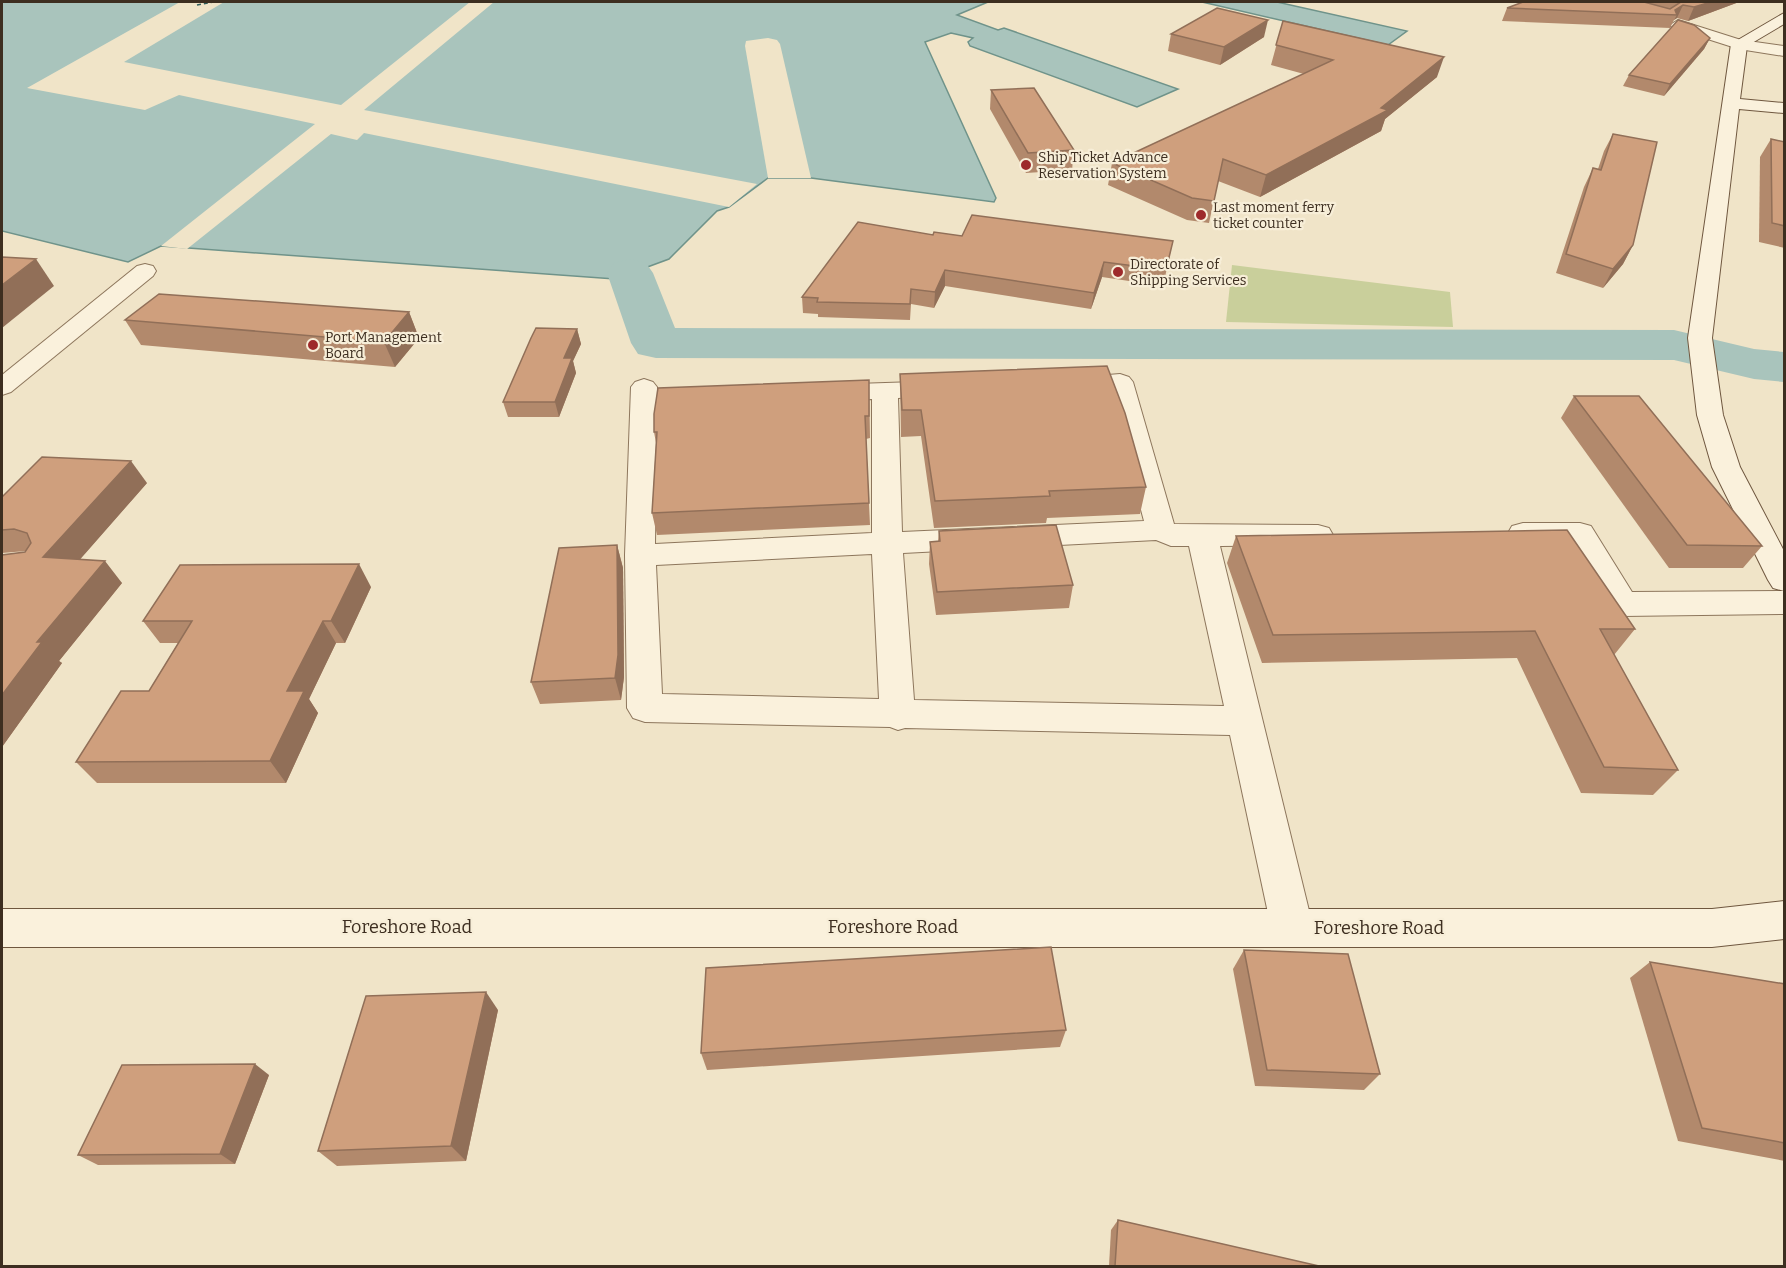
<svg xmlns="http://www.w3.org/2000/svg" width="1786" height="1268" font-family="Bitter,serif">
	<rect width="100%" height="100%" fill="#f0e4c8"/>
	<polygon fill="#c9cf9b" points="1232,265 1450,292 1453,327 1226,322"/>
	<g fill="#a9c4bc" stroke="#6f938a" stroke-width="1.5">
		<polygon points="2,2 988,2 957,15 998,30 1004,28 1178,89 1137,107 970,46 968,42 973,38 951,33 925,42 996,198 994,202 811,178 768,178 729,207 717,211 669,259 615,279 161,246 128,262 2,231"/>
		<polygon points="1202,2 1277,2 1407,31 1388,45"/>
	</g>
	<g fill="#f0e4c8">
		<polygon points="180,2 224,2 124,62 341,105 470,2 494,2 364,110 757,184 729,207 364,133 357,140 331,134 187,249 161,246 315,124 179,95 145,110 27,88"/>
		<polygon points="768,38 777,40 780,44 811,178 768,178 745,46 746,41"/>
	</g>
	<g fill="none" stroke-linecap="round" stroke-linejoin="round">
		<polygon fill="#a9c4bc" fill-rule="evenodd" points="630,259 646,263 653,273 675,328 1674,330 1754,349 1784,352 1784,382 1754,379 1674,360 656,358 638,354 631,343 607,273 614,263"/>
		<polyline stroke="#2f5d5a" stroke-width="1.5" stroke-dasharray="4 3" stroke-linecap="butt" points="197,5 213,2"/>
		<g stroke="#8d765c" stroke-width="2">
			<g id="street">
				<polygon points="1678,20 1741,40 1784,46 1784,56 1739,49 1673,28 1670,25"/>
				<polygon points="145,264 153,266 156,271 153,276 11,392 2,395 2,375 137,266"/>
				<path d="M1120,374L1129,377L1133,382L1174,524L1318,525L1329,528L1333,535L1329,542L1318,545L1220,546L1313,927L1307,941L1292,946L1277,941L1271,927L1230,735L905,728L898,730L890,727L645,722L633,718L627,708L625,555L631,387L635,382L644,379L653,382L657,387L655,544L872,533V399L826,401L817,399L813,393L817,387L826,385L945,381L954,383L958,389L954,395L898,398L902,532L1144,521L1109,390L1068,392L1059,389L1055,384L1059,379ZM1156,540L1171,546H1189L1224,706L914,700L903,553ZM872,554L879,699L662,694L656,565Z"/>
				<polygon points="1523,523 1580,523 1591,526 1632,592 1784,591 1784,614 1623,616 1612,612 1571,543 1523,543 1512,540 1508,533 1512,526"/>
			</g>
		</g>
		<g stroke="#6f573f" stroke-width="2">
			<g id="secondary">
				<polygon points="1784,13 1784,24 1747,46 1740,99 1784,103 1784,113 1739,109 1712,338 1723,415 1740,467 1784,551 1784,591 1773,588 1768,580 1712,467 1697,415 1688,338 1731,44"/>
				<polygon points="1784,901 1784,939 1712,947 2,947 2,909 1712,909"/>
			</g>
		</g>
		<use href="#street" fill="#faf1dc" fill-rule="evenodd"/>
		<use href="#secondary" fill="#faf1dc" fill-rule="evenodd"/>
	</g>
	<g fill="#b2896c">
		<polygon points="1523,2 1739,2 1688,21 1677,18 1674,20 1670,28 1502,21 1507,8"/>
		<polygon points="1283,21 1437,77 1385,119 1381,131 1260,197 1218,181 1209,223 1187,220 1108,185 1112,163 1304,74 1271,65"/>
		<polygon points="1171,34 1264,37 1220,65 1168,51"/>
		<polygon points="1710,38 1704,49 1664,96 1623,86 1629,75"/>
		<polygon points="991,90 1074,150 1072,170 1026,173 990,109"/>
		<polygon points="1613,134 1633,245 1623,264 1603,288 1556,273 1584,187 1593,168 1598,169 1604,151"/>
		<polygon points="1771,139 1785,142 1785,248 1759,242 1760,157"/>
		<polygon points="933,235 962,236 1173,241 1163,286 1102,277 1091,309 945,286 934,308 911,304 910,320 818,317 818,314 803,313 802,297"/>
		<polygon points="409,312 419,338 395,367 141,345 125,320"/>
		<polygon points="577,329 581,344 573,361 576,373 559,417 508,417 503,402"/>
		<polygon points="900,374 1146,487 1140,514 1047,518 1046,523 934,528 921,436 901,437"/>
		<polygon points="869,380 870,438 866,439 870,525 657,535 652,513 656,443 654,432"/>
		<polygon points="1574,396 1762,546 1743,568 1669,568 1561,418"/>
		<polygon points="147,483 80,559 122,583 59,661 62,663 2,747 26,551 2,553 2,497"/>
		<polygon points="939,531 1073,585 1069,608 936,615 929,564 930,542 938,541"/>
		<polygon points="1236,536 1635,629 1614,655 1678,770 1653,795 1581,793 1517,658 1262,663 1227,563"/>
		<polygon points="617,545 623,568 624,677 621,700 540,704 531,682"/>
		<polygon points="371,587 345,643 336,643 309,699 318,713 286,783 97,783 76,762 149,691 178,643 160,643 143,621"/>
		<polygon points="1244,950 1380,1074 1364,1090 1255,1086 1233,969"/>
		<polygon points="1650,962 1785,984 1785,1161 1678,1141 1630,978"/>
		<polygon points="498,1010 466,1161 337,1166 318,1151"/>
		<polygon points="1066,1030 1060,1047 707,1070 701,1053"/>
		<polygon points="269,1075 235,1164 98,1165 78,1155"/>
		<polygon points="1118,1220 1319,1266 1109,1266 1111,1230"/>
	</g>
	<g fill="#916f58">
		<polygon points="1711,2 1739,2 1688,21 1694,7"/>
		<polygon points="1683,5 1677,18 1674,20 1677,15 1675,10"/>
		<polygon points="1268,20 1264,37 1220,65 1224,47"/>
		<polygon points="1710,38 1704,49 1664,96 1670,84"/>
		<polygon points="1444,57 1437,77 1385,119 1381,131 1260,197 1266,175"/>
		<polygon points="1633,245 1623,264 1603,288 1613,269"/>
		<polygon points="36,259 54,286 2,328 2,285"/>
		<polygon points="1104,262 1102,277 1091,309 1094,293"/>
		<polygon points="945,270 945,286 934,308 935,292"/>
		<polygon points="409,312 419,338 395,367 384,342"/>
		<polygon points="577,329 581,344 573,361 576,373 559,417 555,402 564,358"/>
		<polygon points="131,461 147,483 62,580 43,557"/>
		<polygon points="617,545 623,568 624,677 621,700 615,678"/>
		<polygon points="105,561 122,583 59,661 62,663 2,747 2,695 37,642"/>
		<polygon points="359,564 371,587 345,643 331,621"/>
		<polygon points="323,621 336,643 309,699 318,713 286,783 270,761 287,691"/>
		<polygon points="486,992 498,1010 466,1161 451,1146"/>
		<polygon points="255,1064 269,1075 235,1164 220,1154"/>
	</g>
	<g fill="#cf9f7d" stroke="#916f58" stroke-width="1.5">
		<polygon points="1523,2 1644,2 1670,9 1681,2 1680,2 1711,2 1694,7 1683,5 1675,10 1677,15 1507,8"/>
		<polygon points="1217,8 1268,20 1224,47 1171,34"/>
		<polygon points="1678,20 1694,25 1710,38 1670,84 1629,75"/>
		<polygon points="1283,21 1444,57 1381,108 1388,110 1266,175 1223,159 1214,201 1192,198 1112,163 1333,60 1276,45"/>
		<polygon points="1034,88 1074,150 1028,153 991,90"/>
		<polygon points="1613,134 1657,142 1633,245 1613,269 1566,254 1593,168 1601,170"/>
		<polygon points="1771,139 1785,142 1785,226 1772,223"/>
		<polygon points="972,215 1173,241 1166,270 1104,262 1094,293 945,270 935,292 911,289 910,304 817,302 818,298 802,297 858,222 933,235 934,232 962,236"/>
		<polygon points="2,257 36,259 2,285"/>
		<polygon points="159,294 409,312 384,342 125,320"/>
		<polygon points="536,328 577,329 564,358 572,358 555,402 503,402 531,338"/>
		<polygon points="1107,366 1125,413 1146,487 1049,491 1050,496 935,501 921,410 902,410 900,374"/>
		<polygon points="869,380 869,416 865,416 869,503 652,513 657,432 654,432 654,414 658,388"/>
		<polygon points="1574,396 1639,396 1762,546 1687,545"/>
		<polygon points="42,457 131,461 43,557 105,561 37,642 42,642 2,695 2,555 25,552 31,543 27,533 14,529 2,530 2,497"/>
		<polygon points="1056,525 1073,585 937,592 930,542 940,541 939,531"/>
		<polygon points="1567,530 1635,629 1600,629 1678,770 1604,767 1535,631 1273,635 1236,536"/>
		<polygon points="617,545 618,655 615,678 531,682 559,548"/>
		<polygon points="359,564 331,621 323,621 287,691 304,691 270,761 76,762 121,691 149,691 192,621 143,621 180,565"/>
		<polygon points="1051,947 1066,1030 701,1053 706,968"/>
		<polygon points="1244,950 1348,954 1380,1074 1267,1070"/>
		<polygon points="1650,962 1785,984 1785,1143 1702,1128"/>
		<polygon points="486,992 451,1146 318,1151 366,996"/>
		<polygon points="255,1064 220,1154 78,1155 122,1065"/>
		<polygon points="1118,1220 1319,1266 1112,1266 1115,1266"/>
	</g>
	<g fill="#9e2a2b" stroke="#f7eed8" stroke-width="2">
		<circle cx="1026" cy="165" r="6"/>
		<circle cx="1201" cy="215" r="6"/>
		<circle cx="1118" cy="272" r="6"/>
		<circle cx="313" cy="345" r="6"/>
	</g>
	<g text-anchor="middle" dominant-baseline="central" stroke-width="4.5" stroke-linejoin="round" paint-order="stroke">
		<g font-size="14" fill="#3d2e20" stroke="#f7eed8" text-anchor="start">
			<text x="1038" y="157">Ship Ticket Advance<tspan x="1038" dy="16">Reservation System</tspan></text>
			<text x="1213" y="207">Last moment ferry<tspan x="1213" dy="16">ticket counter</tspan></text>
			<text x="1130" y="264">Directorate of<tspan x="1130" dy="16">Shipping Services</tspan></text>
			<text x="325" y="337">Port Management<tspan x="325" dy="16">Board</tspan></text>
		</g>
		<g font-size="18" fill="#3d2e20" stroke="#f7eed8">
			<text x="407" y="927">Foreshore Road</text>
			<text x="893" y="927">Foreshore Road</text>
			<text x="1379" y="928">Foreshore Road</text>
		</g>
	</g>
	<rect width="1786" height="1268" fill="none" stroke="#3d2e20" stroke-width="6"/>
</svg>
